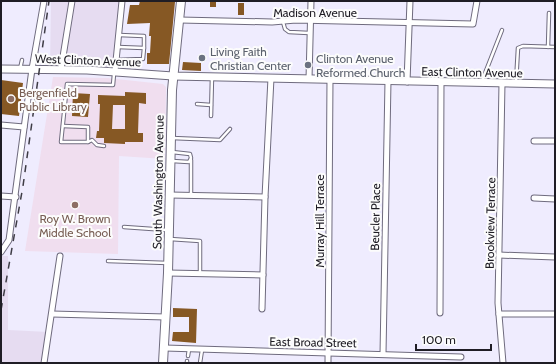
<svg xmlns="http://www.w3.org/2000/svg" width="556" height="364" font-family="Cabin,sans-serif">
	<rect width="100%" height="100%" fill="#efecfe"/>
	<g fill="#e6dcf1">
		<polygon points="51,1 126,1 115,70 50,68"/>
		<polygon points="1,256 8,256 8,330 49,332 45,363 1,363"/>
	</g>
	<polygon fill="#f0deef" points="53,77 107,78 163,84 166,87 165,159 119,156 118,254 25,251"/>
	<g fill="#865824" fill-rule="evenodd">
		<polygon points="140,1 175,2 169,64 147,64 147,53 150,53 151,36 149,36 150,23 127,24 130,5 139,5"/>
		<rect x="210" y="1" width="6" height="6"/>
		<rect x="238" y="3" width="6" height="12"/>
		<polygon points="183,62 201,63 201,71 182,70"/>
		<polygon points="1,80 23,83 19,116 1,114"/>
		<path d="M125,92L146,93V104L139,103L138,133H143V142H125V144L104,143V138H96L97,131H99L100,104H98V95L125,96ZM113,105H125V129H112Z"/>
		<polygon points="73,93 90,94 88,117 72,116"/>
		<polygon points="173,308 197,309 196,343 172,341 173,332 189,332 189,317 173,317"/>
	</g>
	<g fill="none" stroke-linecap="round" stroke-linejoin="round">
		<g stroke="#6f6b7e" stroke-width="4.5">
			<g id="service">
				<polyline points="283,22 285,29 289,32 309,33"/>
				<polyline points="119,35 144,36 144,48"/>
				<polyline points="548,47 549,13"/>
				<polyline points="116,60 143,59 144,48 118,47"/>
				<polyline points="20,69 22,60"/>
				<polyline points="482,81 502,30"/>
				<polyline points="516,83 518,48 523,46 555,47"/>
				<polyline points="197,104 211,105"/>
				<polyline points="211,116 212,77"/>
				<polyline points="63,126 88,127 88,142"/>
				<polyline points="172,138 220,140 230,129"/>
				<polyline points="104,146 97,145 92,140 88,142 61,142 67,84 113,85 114,74"/>
				<polyline points="172,152 190,154 191,158 189,162 172,161"/>
				<polyline points="191,195 191,160"/>
				<polyline points="124,227 167,230"/>
				<polyline points="170,239 200,241 200,273"/>
				<polyline points="108,261 168,263"/>
				<polyline points="188,356 189,349"/>
				<polyline points="187,363 187,361"/>
				<polyline points="200,363 202,350"/>
			</g>
		</g>
		<g stroke="#6f6b7e" stroke-width="7">
			<g id="minor">
				<polyline points="180,20 272,22 296,20 473,24 477,1"/>
				<polyline points="61,69 72,1"/>
				<polyline points="115,71 122,1"/>
				<polyline points="309,79 311,1"/>
				<polyline points="407,82 410,1"/>
				<polyline points="502,83 498,303 503,363"/>
				<polyline points="1,125 24,127"/>
				<polyline points="534,141 555,141"/>
				<polyline points="170,195 265,197"/>
				<polyline points="1,196 16,197"/>
				<polyline points="534,198 555,199"/>
				<polyline points="1,252 9,240 32,69 44,1"/>
				<polyline points="499,255 555,257"/>
				<polyline points="168,273 263,275"/>
				<polyline points="262,309 265,197 271,78"/>
				<polyline points="440,313 441,82"/>
				<polyline points="52,314 166,317"/>
				<polyline points="499,314 555,314"/>
				<polyline points="165,348 461,357"/>
				<polyline points="383,354 388,81"/>
				<polyline points="44,363 60,256"/>
				<polyline points="328,363 330,79"/>
			</g>
		</g>
		<g stroke="#6f6b7e" stroke-width="9">
			<polyline id="tertiary" points="1,69 87,70 173,76 555,84"/>
		</g>
		<g stroke="#6f6b7e" stroke-width="10">
			<polyline id="primary" points="163,363 168,273 172,90 181,1"/>
		</g>
		<use href="#service" stroke="#fff" stroke-width="2.5"/>
		<use href="#minor" stroke="#fff" stroke-width="5"/>
		<use href="#tertiary" stroke="#fff" stroke-width="7"/>
		<use href="#primary" stroke="#fff" stroke-width="8"/>
		<polyline stroke="#3e3c45" stroke-width="1.5" stroke-dasharray="7 7" stroke-linecap="butt" points="1,310 23,186 49,1"/>
	</g>
	<g fill="#6b7280" stroke="#fcfcfc" stroke-width="1.5">
		<circle cx="202" cy="58" r="4"/>
		<circle cx="308" cy="65" r="4"/>
	</g>
	<g fill="#8d6e63" stroke="#fcfcfc" stroke-width="1.5">
		<circle cx="11" cy="99" r="4"/>
		<circle cx="75" cy="205" r="4"/>
	</g>
	<g text-anchor="middle" dominant-baseline="central" stroke-width="4" stroke-linejoin="round" paint-order="stroke">
		<g font-size="12" fill="#1f1d25" stroke="#fcfcfc">
			<text x="315" y="12">Madison Avenue</text>
			<text transform="translate(88 60) rotate(2)">West Clinton Avenue</text>
			<text transform="translate(472 72) rotate(1)">East Clinton Avenue</text>
			<text transform="translate(158 182) rotate(-89)">South Washington Avenue</text>
			<text transform="translate(375 217) rotate(-89)">Beucler Place</text>
			<text transform="translate(319 221) rotate(-90)">Murray Hill Terrace</text>
			<text transform="translate(490 223) rotate(-89)">Brookview Terrace</text>
			<text transform="translate(313 342) rotate(1)">East Broad Street</text>
		</g>
		<g font-size="12" fill="#5b616d" stroke="#fcfcfc" text-anchor="start">
			<text x="210" y="51">Living Faith<tspan x="210" dy="14">Christian Center</tspan></text>
			<text x="316" y="58">Clinton Avenue<tspan x="316" dy="14">Reformed Church</tspan></text>
		</g>
		<g font-size="12" fill="#785e54" stroke="#fcfcfc" text-anchor="start">
			<text x="19" y="92">Bergenfield<tspan x="19" dy="14">Public Library</tspan></text>
			<text x="75" y="218" text-anchor="middle">Roy W. Brown<tspan x="75" dy="14">Middle School</tspan></text>
		</g>
	</g>
	<rect width="556" height="364" fill="none" stroke="#1f1d25" stroke-width="4"/>
	<path d="M416 344v6h75v-6" fill="none" stroke="#1f1d25" stroke-width="2"/>
	<text x="422" y="344" font-size="12" fill="#1f1d25" stroke="#fcfcfc" stroke-width="3" paint-order="stroke">100 m</text>
</svg>
